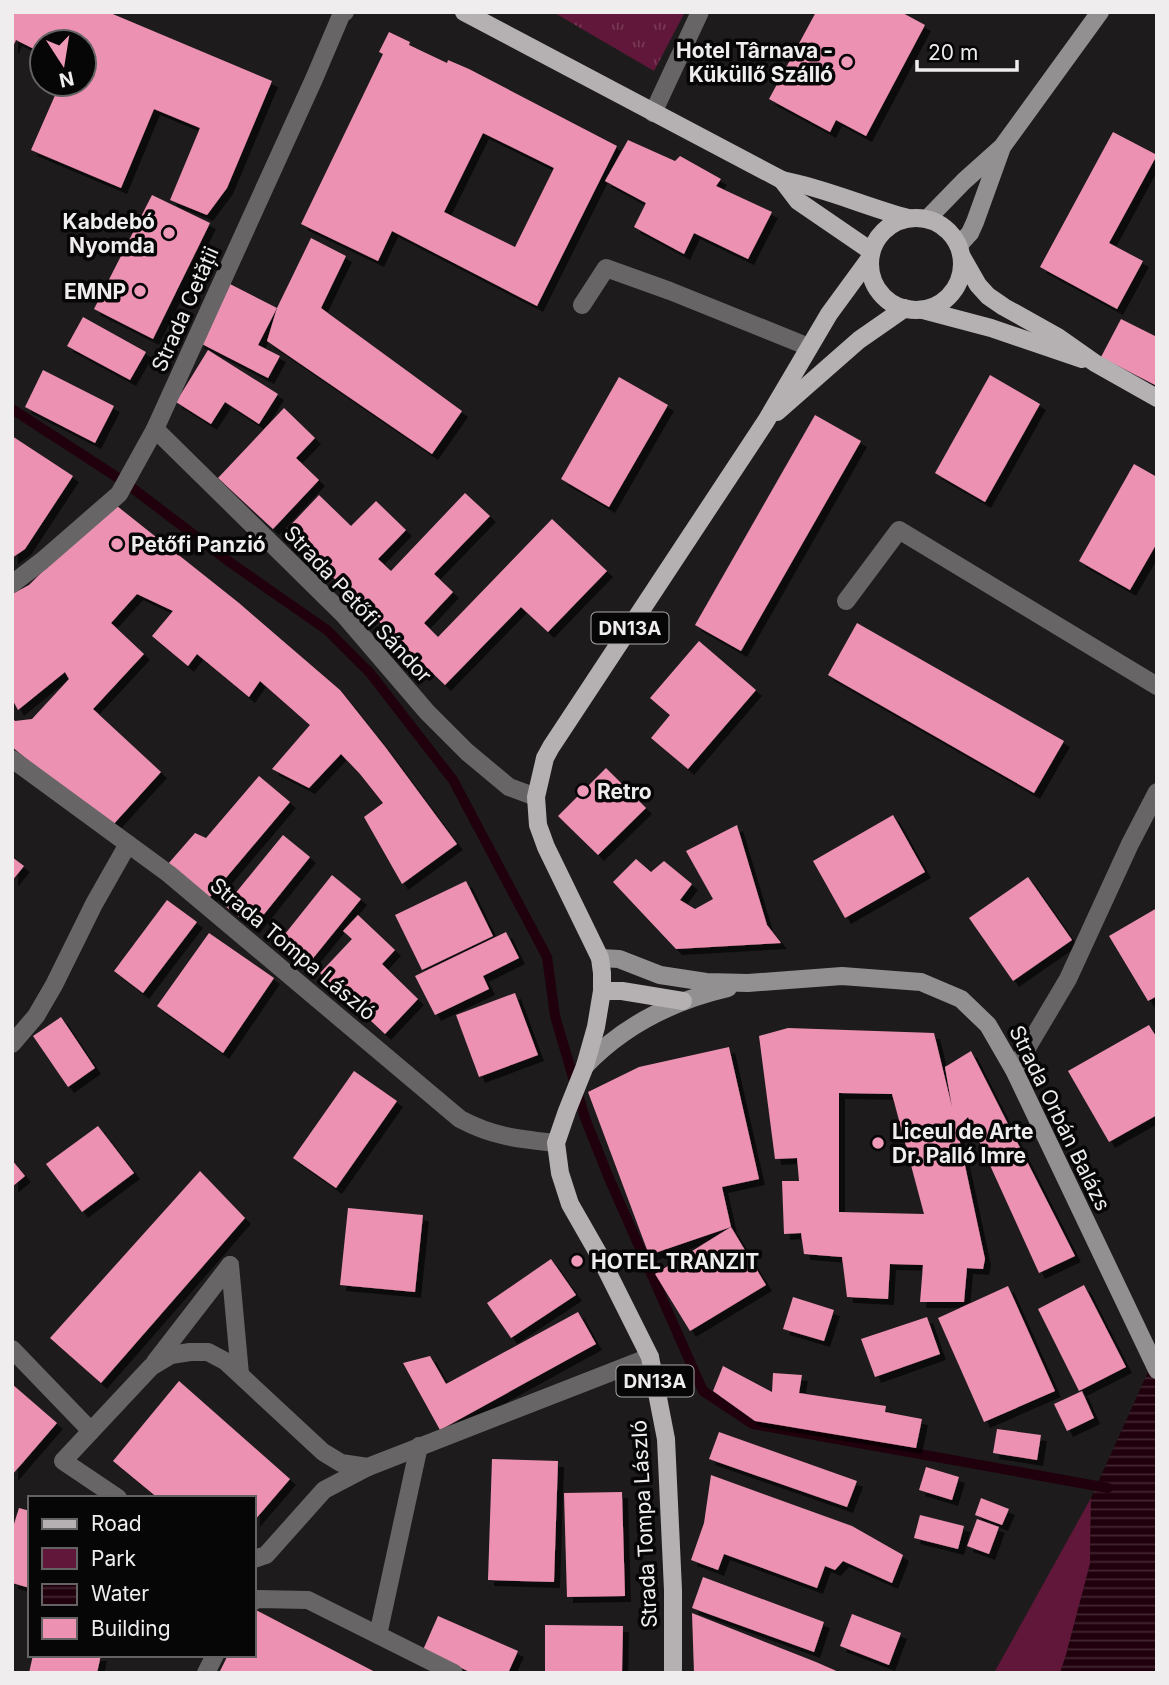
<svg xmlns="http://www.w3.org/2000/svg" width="1169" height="1685" font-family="Inter,sans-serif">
	<defs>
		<pattern id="park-tufts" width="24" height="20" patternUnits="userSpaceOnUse" patternTransform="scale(1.75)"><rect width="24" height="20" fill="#611739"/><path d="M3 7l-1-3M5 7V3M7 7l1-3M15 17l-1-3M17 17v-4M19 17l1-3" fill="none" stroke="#783956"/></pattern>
		<pattern id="water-rules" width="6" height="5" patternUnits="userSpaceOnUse" patternTransform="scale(1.75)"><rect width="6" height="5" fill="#20000c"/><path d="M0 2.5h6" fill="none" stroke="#412630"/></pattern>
		<filter id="shadow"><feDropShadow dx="6" dy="6" stdDeviation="0" flood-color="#0009"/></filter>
	</defs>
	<rect width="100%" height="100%" fill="#1e1b1c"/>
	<polygon fill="#611739" points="1091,1498 1090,1564 1066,1655 1060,1673 994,1673"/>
	<polygon fill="url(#park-tufts)" points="553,12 685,12 654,71"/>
	<polygon fill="url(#water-rules)" points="1157,1352 1157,1673 1060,1673 1066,1655 1090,1564 1091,1498"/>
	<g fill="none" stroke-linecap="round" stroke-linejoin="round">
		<polyline stroke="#20000c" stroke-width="10" points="12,409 123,481 231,563 327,630 370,673 453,780 547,957 555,1016 585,1118 608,1176 703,1391 753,1424 1108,1488"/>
	</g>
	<g fill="#ec91b2" fill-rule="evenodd" filter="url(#shadow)">
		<polygon points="12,12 108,12 272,81 227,188 207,215 170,200 200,128 154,109 121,188 31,150 60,84 84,84 84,42 42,42 42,53 16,40 12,49"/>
		<polygon points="816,12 901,12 925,25 866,136 836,120 830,132 769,99"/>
		<path d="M389,32L410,42L409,45L447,63L448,60L469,69L617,146L537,306L392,231L378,261L301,224L383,54L379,52ZM483,133L554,168L515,247L444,212Z"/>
		<polygon points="1113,132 1157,155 1109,243 1143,261 1117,309 1040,267"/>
		<polygon points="628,140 675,161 680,156 721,179 716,186 772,212 748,259 694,233 684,254 634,227 646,203 605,181"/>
		<polygon points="152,195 210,223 153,339 94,309"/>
		<polygon points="311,238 346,256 321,308 462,411 432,454 267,341 277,308"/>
		<polygon points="228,283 277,308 258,345 280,356 268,378 198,342"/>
		<polygon points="83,317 146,352 130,380 67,346"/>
		<polygon points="1121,319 1157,337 1157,386 1101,357"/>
		<polygon points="208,350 278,394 259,424 225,402 211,424 176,402"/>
		<polygon points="43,370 114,406 95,443 25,407"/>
		<polygon points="990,375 1040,404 985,502 935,473"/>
		<polygon points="619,377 668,405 609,507 561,479"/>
		<polygon points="284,408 315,438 296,458 319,480 273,529 218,478"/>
		<polygon points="815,415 861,441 741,651 695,625"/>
		<polygon points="12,436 73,476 25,549 12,558"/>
		<polygon points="1134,464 1157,477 1157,543 1130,590 1079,561"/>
		<polygon points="465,493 490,516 434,574 453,592 424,623 438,637 552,519 607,571 548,632 521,607 445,685 285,531 319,495 351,526 376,501 406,530 378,559 391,571"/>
		<polygon points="112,502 239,603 340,690 386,748 457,844 402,884 364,817 383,803 360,774 341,754 309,788 272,769 310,725 260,681 249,697 197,654 188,666 152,636 173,611 137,594 111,623 144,654 93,709 161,772 111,827 12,747 12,717 15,721 32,719 69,679 65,672 18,710 12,699 12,594 29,585"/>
		<polygon points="857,623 1064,741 1034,793 828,675"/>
		<polygon points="699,641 756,690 688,769 651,738 670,715 650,698"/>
		<polygon points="606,768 646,808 598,855 558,816"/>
		<polygon points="259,776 290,802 209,898 168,864 195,833 206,838"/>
		<polygon points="893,815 925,872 845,918 813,861"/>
		<polygon points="737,825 767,925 781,943 676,949 613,882 636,859 651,872 664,861 692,884 680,900 695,909 713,899 686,851"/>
		<polygon points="283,835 310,857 253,928 225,906"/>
		<polygon points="12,857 24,866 12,881"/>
		<polygon points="332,875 361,899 306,967 277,944"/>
		<polygon points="1028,877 1072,940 1013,981 969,918"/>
		<polygon points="466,881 493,936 422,970 395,915"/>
		<polygon points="167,900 197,922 143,993 114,971"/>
		<polygon points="1157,908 1157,996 1148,1001 1109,936"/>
		<polygon points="358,915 395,950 382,964 418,999 385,1034 320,973 352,939 343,931"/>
		<polygon points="506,932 519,958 483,976 489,989 435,1015 415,976"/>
		<polygon points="209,933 274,978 223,1053 157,1006"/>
		<polygon points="515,993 538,1055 479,1077 456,1015"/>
		<polygon points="61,1017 95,1068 68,1087 33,1036"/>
		<polygon points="1149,1025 1157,1038 1157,1115 1109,1142 1068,1071"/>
		<path d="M788,1028L934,1033L952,1107L945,1067L971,1051L1075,1256L1039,1273L968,1117L957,1128L985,1259L983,1269L967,1268L964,1302H920L923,1265L890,1264L888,1299L847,1297L842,1257L804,1254L801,1233L784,1234L782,1181H799L797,1158L775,1159L759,1036ZM839,1093L892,1094L924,1214L839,1212Z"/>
		<polygon points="729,1047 759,1179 722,1187 731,1227 649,1255 588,1092 639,1067"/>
		<polygon points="354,1071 397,1101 336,1188 293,1158"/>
		<polygon points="98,1126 134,1173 82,1212 46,1164"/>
		<polygon points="12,1160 25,1176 12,1187"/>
		<polygon points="200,1171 245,1218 101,1383 50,1338"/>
		<polygon points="348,1208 423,1215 415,1292 340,1285"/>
		<polygon points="731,1227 766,1285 690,1331 655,1274"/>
		<polygon points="551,1259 576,1295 511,1338 487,1303"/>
		<polygon points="1084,1285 1126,1367 1079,1391 1038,1309"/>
		<polygon points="1008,1286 1055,1391 984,1422 938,1318"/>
		<polygon points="793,1297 834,1310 824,1341 783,1329"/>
		<polygon points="578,1312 596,1344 440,1430 403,1363 430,1356 446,1384"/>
		<polygon points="927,1317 940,1354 875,1377 861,1339"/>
		<polygon points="723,1366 772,1392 773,1373 802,1375 799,1393 886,1406 885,1412 922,1419 916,1448 755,1421 713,1391"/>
		<polygon points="179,1381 290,1479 254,1521 254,1498 158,1498 113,1461"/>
		<polygon points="12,1384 57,1423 12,1475"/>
		<polygon points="1082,1391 1094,1418 1067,1431 1054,1404"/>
		<polygon points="997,1429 1041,1435 1037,1460 993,1453"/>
		<polygon points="719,1432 857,1481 847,1507 709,1459"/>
		<polygon points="492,1459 558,1461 554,1582 488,1580"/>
		<polygon points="926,1467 959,1477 952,1500 919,1490"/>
		<polygon points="711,1475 852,1526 903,1555 892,1583 843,1561 835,1570 825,1566 817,1588 724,1554 718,1570 691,1560 704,1523"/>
		<polygon points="622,1492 625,1596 567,1597 564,1493"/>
		<polygon points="981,1498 1009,1509 1002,1525 975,1515"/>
		<polygon points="19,1508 30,1511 30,1588 12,1583 12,1530"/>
		<polygon points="920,1515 964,1526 958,1549 914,1538"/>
		<polygon points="977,1519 999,1527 989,1554 967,1546"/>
		<polygon points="703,1577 824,1622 814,1652 692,1608"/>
		<polygon points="254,1609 377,1673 219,1673 228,1655 254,1655"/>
		<polygon points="692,1613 816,1662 841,1673 694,1673"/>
		<polygon points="852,1614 901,1633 889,1665 840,1646"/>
		<polygon points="438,1616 518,1651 508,1673 472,1673 423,1650"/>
		<polygon points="545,1625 623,1626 622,1673 545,1673"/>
		<polygon points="33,1655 101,1655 97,1673 29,1673"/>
	</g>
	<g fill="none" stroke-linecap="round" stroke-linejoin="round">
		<g stroke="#676566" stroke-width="18">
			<polyline points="653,113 700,12"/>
			<polyline points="582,305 606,268 670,291 809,347"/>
			<polyline points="846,601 899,530 1157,686"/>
			<polyline points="1014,1070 1068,979 1130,844 1157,792"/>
			<polyline points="230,1265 240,1374"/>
			<polyline points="12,1349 91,1431"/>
			<polyline points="155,1362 230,1265"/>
			<polyline points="118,1498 63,1461 151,1367 171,1355 190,1352 208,1352 225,1361 323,1452 341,1463 368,1467 650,1357"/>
			<polyline points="254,1559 266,1555 324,1490 368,1467"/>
			<polyline points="254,1601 257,1599 308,1600 454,1673"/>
			<polyline points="378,1635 419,1446"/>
			<polyline points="206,1673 215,1655"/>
		</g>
		<g stroke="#676566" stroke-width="18">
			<polyline points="155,429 343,614 427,712 467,752 509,787 536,797"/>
			<polyline points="12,584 42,561 119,494 155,429 314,79 342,13 345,12"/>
			<path d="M12,759L169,874L460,1119C494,1137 519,1139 556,1143"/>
			<polyline points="12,1044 36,1016 54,985 94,904 128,844"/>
		</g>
		<g stroke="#939091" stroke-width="18">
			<polyline points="927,219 964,181 1002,147 1100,12"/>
			<polyline points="959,245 970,233 975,222 1001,150"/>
			<polyline points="600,958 619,959 660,975 706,982 748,983 842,976 921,982 961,999 988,1025 1014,1070 1157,1370"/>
			<path d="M585,1066C624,1025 672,1001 728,988"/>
		</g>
		<g stroke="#b5b1b2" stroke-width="18">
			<path d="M464,12L782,180C825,188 866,207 908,218"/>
			<polyline points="782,180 798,201 871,251"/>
			<circle cx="916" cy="264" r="46"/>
			<polyline points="962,257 978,285 988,296 1004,307 1058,337 1095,363 1157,398"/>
			<polyline points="923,310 991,328 1082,359"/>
			<polyline points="777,412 859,340 905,308"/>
			<polyline points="602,991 622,991 683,1001"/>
			<polyline points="673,1673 673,1590 666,1439 650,1357 598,1253 570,1204 560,1173 556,1143 567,1111 585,1066 596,1027 602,991 602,973 600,958 546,847 538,825 536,797 545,758 551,747 766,421 829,314 870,258"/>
		</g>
	</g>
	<g fill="#ef9ab9" stroke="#070606" stroke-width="2.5">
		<circle cx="847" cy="62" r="7"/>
		<circle cx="169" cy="233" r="7"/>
		<circle cx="140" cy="291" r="7"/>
		<circle cx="117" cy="544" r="7"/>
		<circle cx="583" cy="791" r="7"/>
		<circle cx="878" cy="1143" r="7"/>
		<circle cx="577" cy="1261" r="7"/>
	</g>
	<g text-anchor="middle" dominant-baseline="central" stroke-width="7" stroke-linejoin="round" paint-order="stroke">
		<g fill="#070606" stroke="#a9a8a8" stroke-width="2">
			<rect x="591.5" y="612.5" width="77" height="31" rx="5"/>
			<rect x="616.5" y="1365.5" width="77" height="31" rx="5"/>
		</g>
		<g font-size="19" font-weight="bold" fill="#efeded">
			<text x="630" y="628">DN13A</text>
			<text x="655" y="1381">DN13A</text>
		</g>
		<g font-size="21" font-weight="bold" fill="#efeded" stroke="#070606" text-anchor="start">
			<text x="833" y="50" text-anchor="end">Hotel Târnava -<tspan x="833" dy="24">Küküllő Szálló</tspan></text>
			<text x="155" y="221" text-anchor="end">Kabdebó<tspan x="155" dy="24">Nyomda</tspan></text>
			<text x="126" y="291" text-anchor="end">EMNP</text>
			<text x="131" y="544">Petőfi Panzió</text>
			<text x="597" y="791">Retro</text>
			<text x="892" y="1131">Liceul de Arte<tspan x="892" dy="24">Dr. Palló Imre</tspan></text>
			<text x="591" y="1261">HOTEL TRANZIT</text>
		</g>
		<g font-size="21" fill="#efeded" stroke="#070606">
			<text transform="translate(185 309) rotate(-66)">Strada Cetății</text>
			<text transform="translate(358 604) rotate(47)">Strada Petőfi Sándor</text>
			<text transform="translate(293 949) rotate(40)">Strada Tompa László</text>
			<text transform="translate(1060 1118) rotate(64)">Strada Orbán Balázs</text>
			<text transform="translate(644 1524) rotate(-93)">Strada Tompa László</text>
		</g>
	</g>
	<rect width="1169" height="1685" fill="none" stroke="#efeded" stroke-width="28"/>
	<rect x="28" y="1496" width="228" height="161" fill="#070606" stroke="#646262" stroke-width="2"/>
	<rect x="42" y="1519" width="35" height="10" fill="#b5b1b2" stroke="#646262" stroke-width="2"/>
	<text x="91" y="1531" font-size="21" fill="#efeded">Road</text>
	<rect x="42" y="1548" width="35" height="21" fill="#611739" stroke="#646262" stroke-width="2"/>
	<text x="91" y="1566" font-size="21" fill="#efeded">Park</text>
	<rect x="42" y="1584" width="35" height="21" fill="url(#water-rules)" stroke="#646262" stroke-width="2"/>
	<text x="91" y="1601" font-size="21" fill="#efeded">Water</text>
	<rect x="42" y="1618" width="35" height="21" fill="#ec91b2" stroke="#646262" stroke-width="2"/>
	<text x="91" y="1636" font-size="21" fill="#efeded">Building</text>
	<g transform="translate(63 63) rotate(168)"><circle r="33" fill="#070606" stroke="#646262" stroke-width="2"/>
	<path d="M0-5L12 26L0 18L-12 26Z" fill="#ef9ab9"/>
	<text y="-10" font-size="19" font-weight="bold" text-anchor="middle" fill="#efeded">N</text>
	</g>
	<path d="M917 60v10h100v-10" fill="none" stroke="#efeded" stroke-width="3.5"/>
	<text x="928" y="60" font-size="21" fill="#efeded" stroke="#070606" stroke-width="5" paint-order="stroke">20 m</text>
</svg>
